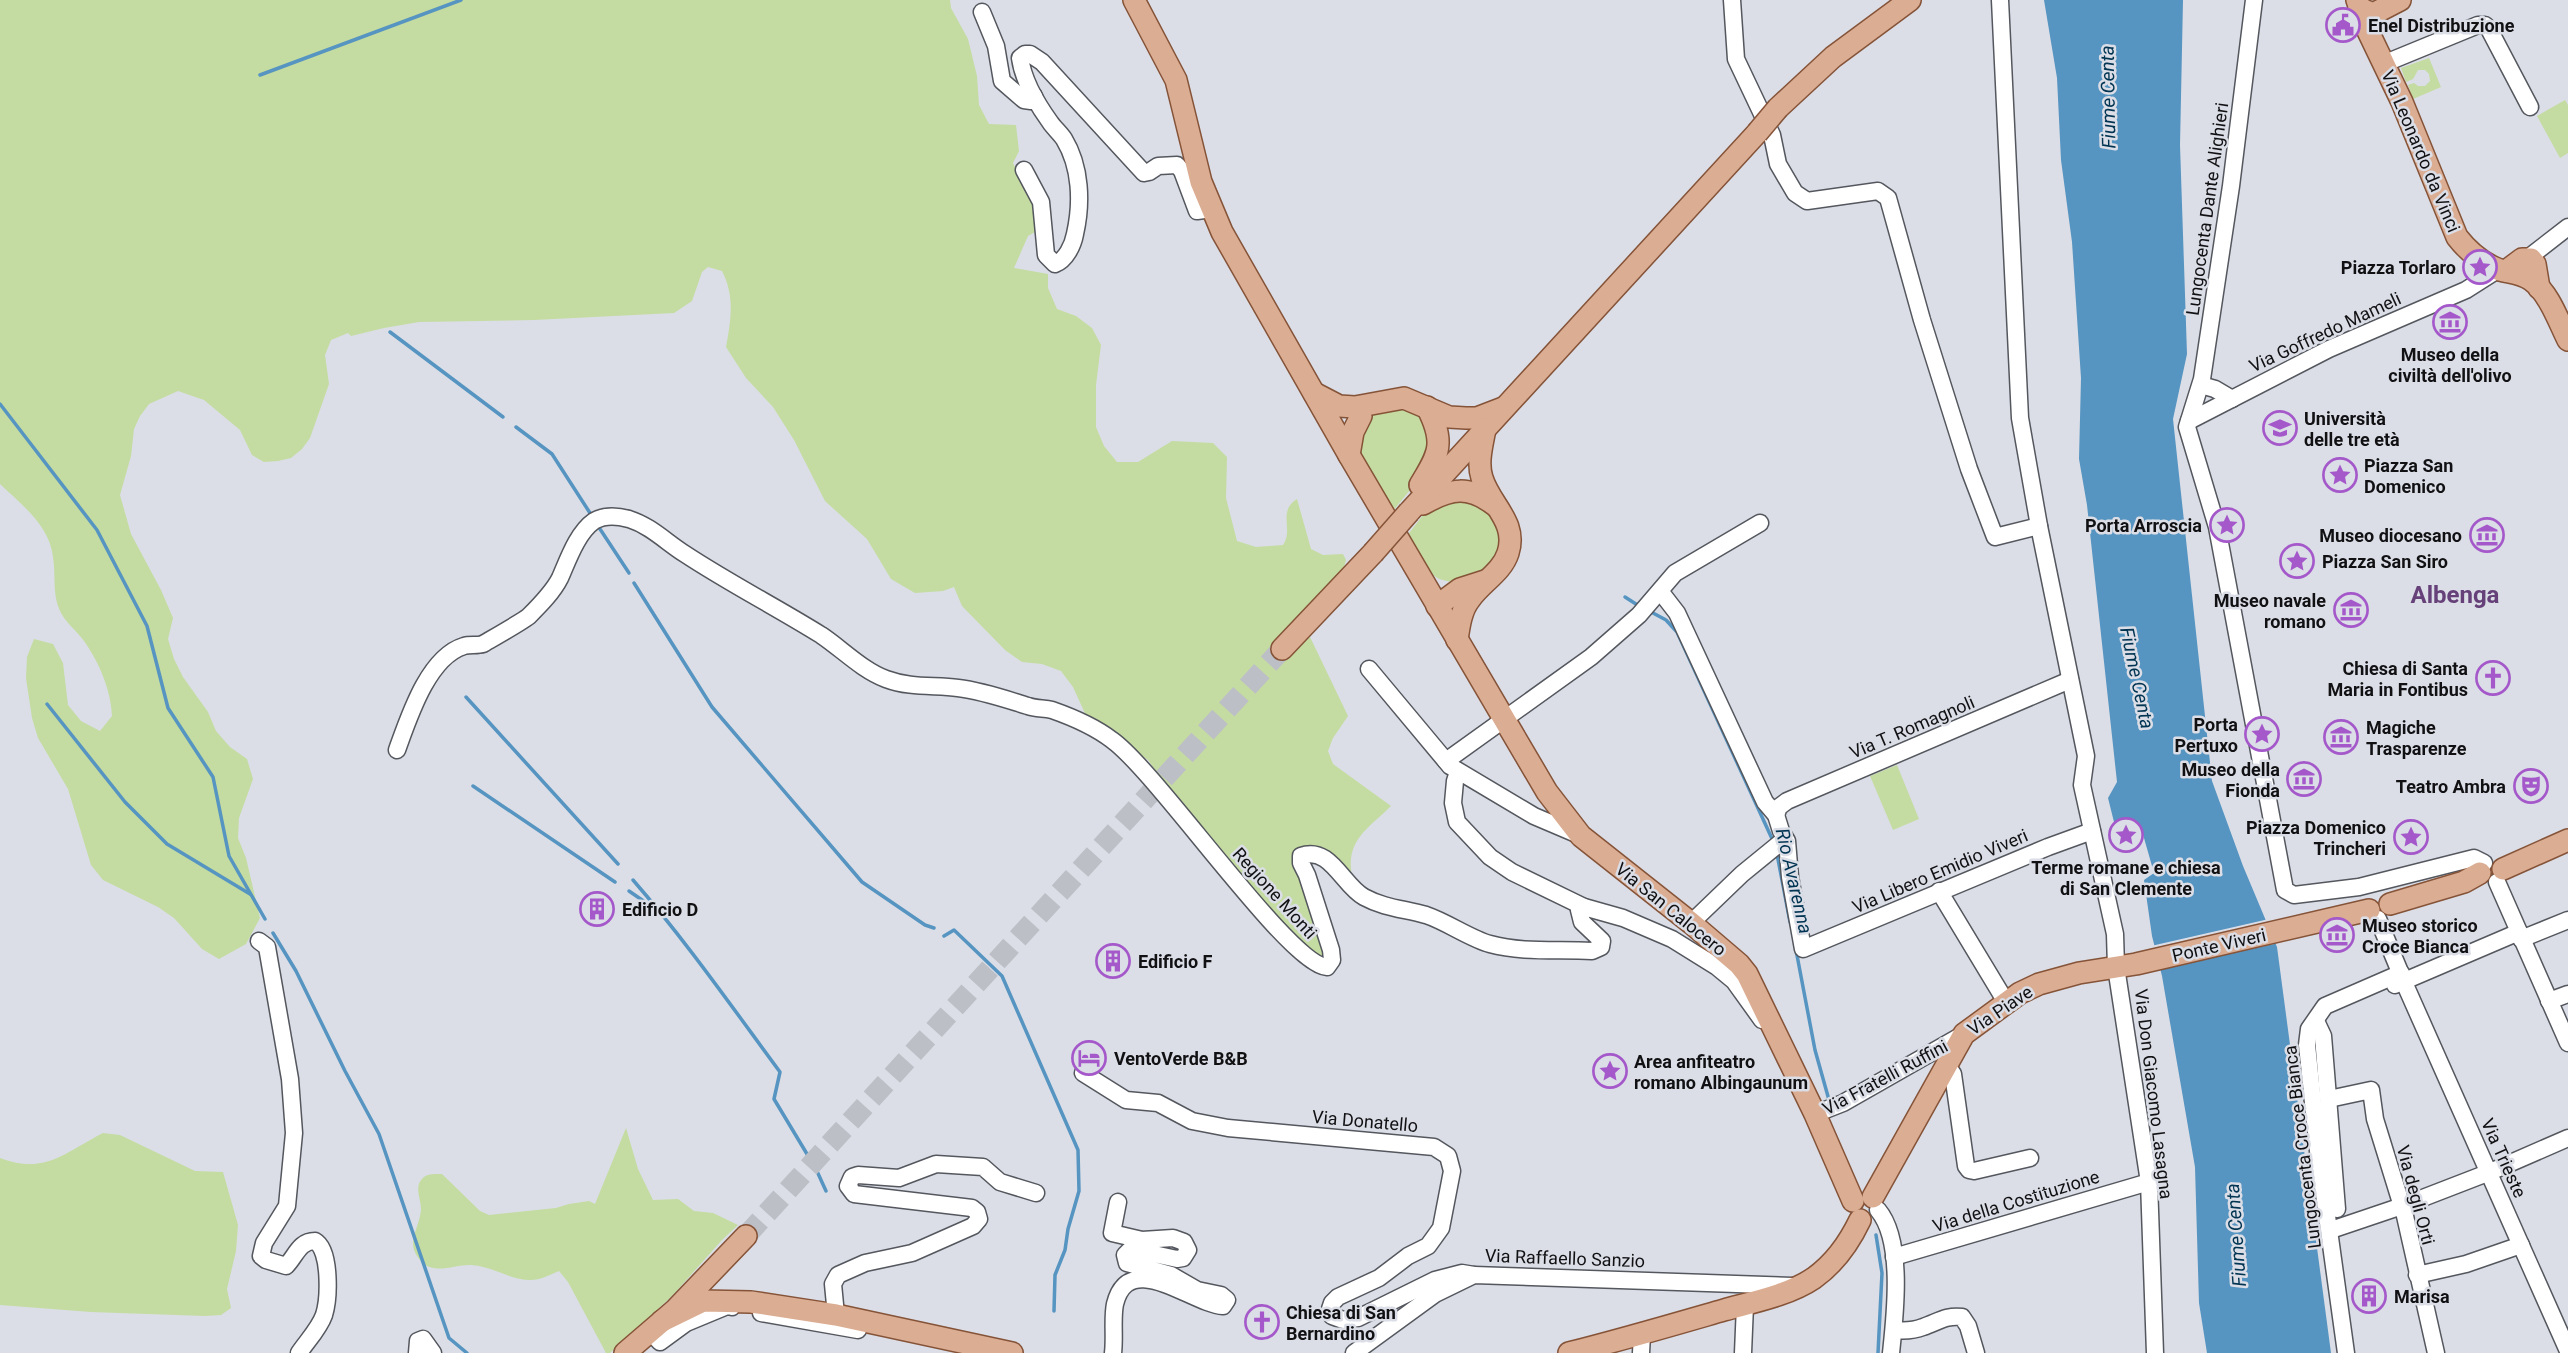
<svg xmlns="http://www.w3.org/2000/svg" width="2568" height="1353" font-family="Roboto,sans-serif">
	<rect width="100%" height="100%" fill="#dbdee6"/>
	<g fill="#c4dca1">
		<path d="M0,0H950L951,8L968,39L977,76L979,105L989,124L1016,125L1019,151L1013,163C1023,186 1039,205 1035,232L1028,236L1014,268L1048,274V288L1057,309L1076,316L1092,328L1101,345L1096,385V427L1104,446L1117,462H1138L1172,441L1213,443L1227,457L1226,498L1237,541L1256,547L1283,545C1294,530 1277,511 1297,499L1311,549L1323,555L1343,554L1346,560L1344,567L1304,614L1288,656L1310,637L1348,716L1333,738L1328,751L1333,764L1391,806C1369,828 1345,840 1352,876L1300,852L1326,946L1325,958L1317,959L1255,896L1192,822L1148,760L1088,720L1073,687L1061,671L1042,664L1022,662L1005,650L962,606L954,587L943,591L915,593L891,579L867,539L825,501L794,440L773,407L746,378L726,347C731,320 735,296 722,271L708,267L702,272L692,301L674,313L534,320L419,322L384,328L351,336L348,333L331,340L325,355L329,384L310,438L302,449L291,458L278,461L264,462L252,455L240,430L204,400L178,391L149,404L140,416L134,429L131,456L120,495L131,534L161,590L173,618L168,639L174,659L183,677L208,712L216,731L230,747L247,759L253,779L239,818L238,838L246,858L260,918L246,944L219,959L202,949L174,918L158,907L103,880L91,865L68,789L38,738L32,718L26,678L27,657L34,639L53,644L63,663L68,705L81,721L100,731L112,716C111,690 99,662 84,641C77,631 65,622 60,611C52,594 56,575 53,557C50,526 21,504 0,484Z"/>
		<polygon points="2429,58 2441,87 2413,99 2408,85 2414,83 2418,86 2425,86 2430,81 2429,74 2425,70 2418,70 2413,79 2406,82 2401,68"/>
		<polygon points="2565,100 2568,105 2568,153 2560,158 2537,116"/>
		<polygon points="1385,404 1421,413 1434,434 1419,479 1392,512 1356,450 1374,409"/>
		<polygon points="1463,495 1493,511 1504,543 1488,573 1455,583 1439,579 1430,573 1406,537 1431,505"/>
		<polygon points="1897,765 1919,819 1893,830 1870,776"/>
		<path d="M626,1128L638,1169L653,1200L678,1199L694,1211L713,1213L738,1225L722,1240L672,1296L610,1353H606L568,1282L559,1271C549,1275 539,1281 528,1280C509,1279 491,1266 471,1265C457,1264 437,1274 424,1264C402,1244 420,1230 421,1209C421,1199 414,1187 422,1179C427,1173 435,1174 442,1174L480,1211L489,1215L556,1208L569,1204L589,1201L595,1204Z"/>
		<path d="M103,1133L120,1135L195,1171L223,1172L238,1225L236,1251L227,1289L231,1308L221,1315L205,1316L91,1312L0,1305V1158C45,1175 64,1153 103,1133Z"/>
	</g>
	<polygon fill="#5694c1" points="2044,0 2183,0 2180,145 2187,354 2173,419 2212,781 2243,866 2277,947 2331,1353 2207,1353 2199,1303 2195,1167 2162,976 2152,936 2144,880 2154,873 2142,831 2114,822 2108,798 2117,782 2087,505 2079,459 2081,378 2072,242 2061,160 2057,78"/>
	<polygon fill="#dbdee6" points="2269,919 2279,943 2157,969 2151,946"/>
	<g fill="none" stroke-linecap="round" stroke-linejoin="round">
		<g stroke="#5694c1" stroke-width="3.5">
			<polyline points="260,75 461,0"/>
			<polyline points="390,332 503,417"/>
			<polyline points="0,404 97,530 147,626 168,708 213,777 229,856 265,919"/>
			<polyline points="516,427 552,454 590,513"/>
			<polyline points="600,529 629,573"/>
			<polyline points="634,583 712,707 862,882 925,925 934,928"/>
			<polyline points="1625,597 1639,606"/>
			<polyline points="1653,613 1666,620 1677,632 1774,843"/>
			<polyline points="466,697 618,864"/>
			<polyline points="47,704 125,802 167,844 250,894"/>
			<polyline points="473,786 615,882"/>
			<polyline points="1777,854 1790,922"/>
			<path d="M633,880C686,941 732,1007 780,1072L774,1099L816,1169L826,1191"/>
			<polyline points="629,891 658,911"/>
			<polyline points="273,933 296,971 345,1071 379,1134 449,1338 467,1353"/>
			<polyline points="944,936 954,930 1002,976 1078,1150 1079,1191 1068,1229 1065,1250 1055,1275 1054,1311"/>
			<polyline points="1796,950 1815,1050 1829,1100"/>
			<polyline points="1876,1235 1882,1273 1878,1353"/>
		</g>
		<polyline stroke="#bdbfc6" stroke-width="21" stroke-dasharray="21 10" stroke-linecap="butt" points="746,1236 1282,649"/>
		<g stroke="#54575e" stroke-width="19">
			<g id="minor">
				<polyline points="1732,0 1736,59 1772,135 1778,164 1795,193 1807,201 1878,191 1888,198 1922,320 1969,469 1995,537 2039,526"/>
				<polyline points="2000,0 2020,418 2039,526 2086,756 2082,785 2115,934 2116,967 2149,1182 2155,1353"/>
				<polyline points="2254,0 2231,186 2202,379 2187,427 2217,527 2285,890 2294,895 2359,887 2474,858 2484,863"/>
				<polyline points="982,12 996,46 1002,81 1024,100 1031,101 1034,96"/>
				<polyline points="2383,64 2478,25 2485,25 2489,29 2530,107"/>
				<path d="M1024,170L1041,202L1046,255L1055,264C1066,260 1073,245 1075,234C1082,203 1081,167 1064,139C1060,133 1054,128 1050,122C1037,104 1023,79 1020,58L1025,54H1030L1042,62L1144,173L1149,172L1158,166L1177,165L1182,171L1197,211L1211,209"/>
				<polyline points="2528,258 2568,227"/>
				<polyline points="2201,385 2215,389 2232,399"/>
				<polyline points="2189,421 2329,349 2466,290 2499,269"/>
				<polyline points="1660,591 1677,613 1765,802 1776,815 1781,831 1787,841 1790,877 1803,949 2048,847 2092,831"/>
				<polyline points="1369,669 1450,766 1534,816 1581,836"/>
				<path d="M397,750C409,717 428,657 464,646C470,644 477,646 483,644C488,641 525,620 529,616C540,605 553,592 560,578C568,560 577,533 594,521C604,515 618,516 629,519C651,526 666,542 685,554C729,583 776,607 821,635C842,649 862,670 886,679C910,688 934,685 958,688C983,691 1005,699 1028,706C1036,709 1044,708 1052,710C1072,717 1095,727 1112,740C1158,773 1289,965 1327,967L1332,960L1331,950L1307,875L1301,863V856C1330,845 1343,886 1364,897C1384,908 1405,909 1426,915C1447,922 1471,939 1490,944C1523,953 1558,949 1592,951L1601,947L1602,941L1582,922L1579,910L1584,907"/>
				<polyline points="1446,761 1591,657 1639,615 1675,573 1760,523"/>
				<polyline points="1458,772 1455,781 1453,803 1457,822 1490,857 1512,872 1584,907 1623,918 1672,939 1717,967 1734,981 1762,1020"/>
				<polyline points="1776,815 1779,807 1787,801 2070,680"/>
				<polyline points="2497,882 2568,1043"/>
				<polyline points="1939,891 2006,1002"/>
				<polyline points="2378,919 2407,989 2568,1351"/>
				<polyline points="1691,923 1742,874 1780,843"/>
				<polyline points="2521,939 2568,920"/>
				<path d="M259,941L267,947L290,1079L294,1133L287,1206L264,1243L261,1256L266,1260L286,1266C296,1256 299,1241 315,1241C331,1250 329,1299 324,1315C319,1329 307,1341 299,1353"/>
				<polyline points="2395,985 2519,932"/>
				<polyline points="2549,1001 2568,994"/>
				<polyline points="2316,1021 2323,1036 2337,1209"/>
				<polyline points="1946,1064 1953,1074 1966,1166 1969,1170 1974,1171 2030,1158"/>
				<polyline points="1083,1073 1126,1100 1158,1103 1192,1121 1228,1128 1434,1147 1448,1156 1452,1171 1441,1228 1428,1246 1408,1256 1379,1278 1338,1297 1332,1303 1330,1309 1332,1316 1343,1320 1358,1318 1435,1280 1462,1273 1474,1275"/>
				<polyline points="2329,1099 2371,1090 2375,1119 2405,1216 2436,1353"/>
				<polyline points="1815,1114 1843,1103 1964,1034"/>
				<path d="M1878,1210C1904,1241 1895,1315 1891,1353"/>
				<polyline points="2331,1230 2402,1206 2490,1172 2568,1138"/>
				<polyline points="1894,1257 2149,1182"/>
				<polyline points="2417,1275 2466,1264 2521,1245"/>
				<polyline points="761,1313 858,1330 860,1320"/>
				<polyline points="836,1315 833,1284 838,1275 865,1263 912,1253 973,1226 979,1219 977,1212 972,1208 854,1194 848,1186 852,1177 858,1175 899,1178 936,1164 983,1167 1000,1182 1036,1193"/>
				<path d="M1894,1330C1904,1331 1913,1331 1923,1327C1938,1322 1946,1315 1962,1317L1968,1326L1976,1353"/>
				<polyline points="650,1331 660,1342 686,1323 727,1306 732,1307"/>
				<polyline points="417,1353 418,1341 423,1339 433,1353"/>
				<path d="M1113,1353C1115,1337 1112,1318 1115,1304C1129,1248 1192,1304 1223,1306L1227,1300L1221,1295L1197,1290L1171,1275L1127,1263L1125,1255L1131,1249L1177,1259L1183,1258L1188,1250L1184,1242L1173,1238L1142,1240L1112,1233L1118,1202"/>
				<polyline points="1354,1353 1435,1294 1474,1275 1792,1286"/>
				<polyline points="1641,1353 1642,1334"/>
				<polyline points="1743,1353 1745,1305"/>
				<polyline points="2346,1353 2318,1151 2307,1045 2309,1029 2325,1006 2401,973"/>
			</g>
		</g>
		<g stroke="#855338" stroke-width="24">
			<g id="major">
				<polyline points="1134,0 1176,80 1201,182 1222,232 1349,455 1547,792 1581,836 1691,923 1739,964 1747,974 1815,1114 1853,1201"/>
				<path d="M2357,0L2366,27L2402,102L2457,237C2468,251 2483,264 2500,270C2512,273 2521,273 2531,280C2549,293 2558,320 2568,340"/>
				<polyline points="2359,8 2373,14 2400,0"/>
				<polyline points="1778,108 1833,57 1910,0"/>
				<polyline points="2506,271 2522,259 2531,259 2535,264 2539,288"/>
				<polyline points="1314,393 1339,406 1355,407 1404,398 1449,417 1466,418 1477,418 1503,408"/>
				<polyline points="1349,455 1353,432 1361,416"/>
				<path d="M1420,485C1440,453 1445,442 1427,407"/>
				<path d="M1423,504C1451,488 1469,485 1496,506"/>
				<polyline points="1409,512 1757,133"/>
				<polyline points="1437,606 1460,589 1485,581"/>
				<path d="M1457,640C1459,626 1461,610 1470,599C1481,583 1502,572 1508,553C1518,522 1490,505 1482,478C1477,463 1482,445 1485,429"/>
				<polyline points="1282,649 1373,553"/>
				<polyline points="2503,869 2568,840"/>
				<polyline points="2390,904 2464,882 2480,873"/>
				<polyline points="1873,1197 1964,1034 2020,993 2039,984 2079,973 2136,964 2369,910"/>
				<polyline points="662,1321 703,1301 751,1302 836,1315 1012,1353"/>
				<polyline points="625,1353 675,1310 746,1236"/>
				<path d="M1569,1353C1621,1340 1672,1325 1724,1310C1753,1302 1789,1295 1814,1278C1835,1263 1849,1243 1860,1220"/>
			</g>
		</g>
		<use href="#minor" stroke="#fff" stroke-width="16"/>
		<use href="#major" stroke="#dbad93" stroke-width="21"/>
		<g stroke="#855338" stroke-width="24" stroke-linecap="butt">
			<g id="major-bridge">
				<polyline points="1757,133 1778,108"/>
				<polyline points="1373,553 1409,512"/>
			</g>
		</g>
		<use href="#major-bridge" stroke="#dbad93" stroke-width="21"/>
	</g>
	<defs>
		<g id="civic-ring" transform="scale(1.75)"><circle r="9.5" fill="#dbdee6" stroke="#a458ca" stroke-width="1.5"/><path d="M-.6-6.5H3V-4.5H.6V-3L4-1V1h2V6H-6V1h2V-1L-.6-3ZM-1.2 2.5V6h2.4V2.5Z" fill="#a458ca"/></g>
		<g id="sight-ring" transform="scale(1.75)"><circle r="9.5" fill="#dbdee6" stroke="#a458ca" stroke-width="1.5"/><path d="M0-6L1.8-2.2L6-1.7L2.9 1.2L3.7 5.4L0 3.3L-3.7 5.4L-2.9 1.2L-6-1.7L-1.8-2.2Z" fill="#a458ca"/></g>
		<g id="museum-ring" transform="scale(1.75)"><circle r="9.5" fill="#dbdee6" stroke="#a458ca" stroke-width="1.5"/><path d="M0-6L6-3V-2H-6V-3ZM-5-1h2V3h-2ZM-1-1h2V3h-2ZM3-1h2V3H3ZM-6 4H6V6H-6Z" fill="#a458ca"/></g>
		<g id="university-ring" transform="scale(1.75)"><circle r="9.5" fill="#dbdee6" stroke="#a458ca" stroke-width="1.5"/><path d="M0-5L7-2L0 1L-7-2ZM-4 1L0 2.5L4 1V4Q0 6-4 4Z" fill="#a458ca"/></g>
		<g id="church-ring" transform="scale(1.75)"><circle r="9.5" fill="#dbdee6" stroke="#a458ca" stroke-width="1.5"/><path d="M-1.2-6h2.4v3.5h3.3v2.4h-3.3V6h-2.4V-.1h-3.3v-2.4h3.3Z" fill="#a458ca"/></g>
		<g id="theatre-ring" transform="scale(1.75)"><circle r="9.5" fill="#dbdee6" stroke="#a458ca" stroke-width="1.5"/><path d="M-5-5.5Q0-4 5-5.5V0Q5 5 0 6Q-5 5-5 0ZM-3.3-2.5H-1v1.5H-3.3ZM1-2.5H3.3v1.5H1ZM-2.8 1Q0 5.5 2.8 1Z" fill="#a458ca"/></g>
		<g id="building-ring" transform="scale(1.75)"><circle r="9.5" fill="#dbdee6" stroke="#a458ca" stroke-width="1.5"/><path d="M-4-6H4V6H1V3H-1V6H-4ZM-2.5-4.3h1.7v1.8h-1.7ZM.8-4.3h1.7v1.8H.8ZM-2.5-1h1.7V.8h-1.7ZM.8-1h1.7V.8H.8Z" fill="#a458ca"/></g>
		<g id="hotel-ring" transform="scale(1.75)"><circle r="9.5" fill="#dbdee6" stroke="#a458ca" stroke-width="1.5"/><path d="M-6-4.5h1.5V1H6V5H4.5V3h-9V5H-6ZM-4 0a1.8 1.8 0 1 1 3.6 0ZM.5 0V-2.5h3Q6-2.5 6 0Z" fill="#a458ca"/></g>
	</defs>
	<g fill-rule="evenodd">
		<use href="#civic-ring" x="2343" y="25"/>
		<use href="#sight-ring" x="2480" y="267"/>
		<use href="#museum-ring" x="2450" y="322"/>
		<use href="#university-ring" x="2280" y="428"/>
		<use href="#sight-ring" x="2340" y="475"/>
		<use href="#sight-ring" x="2227" y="525"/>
		<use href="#museum-ring" x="2487" y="535"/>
		<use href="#sight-ring" x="2297" y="561"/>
		<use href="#museum-ring" x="2351" y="610"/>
		<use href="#church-ring" x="2493" y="678"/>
		<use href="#sight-ring" x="2262" y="734"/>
		<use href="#museum-ring" x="2341" y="737"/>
		<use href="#museum-ring" x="2304" y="779"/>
		<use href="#theatre-ring" x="2531" y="786"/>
		<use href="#sight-ring" x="2126" y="835"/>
		<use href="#sight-ring" x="2411" y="837"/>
		<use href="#building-ring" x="597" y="909"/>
		<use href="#museum-ring" x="2337" y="935"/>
		<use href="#building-ring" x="1113" y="961"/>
		<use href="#hotel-ring" x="1089" y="1058"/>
		<use href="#sight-ring" x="1610" y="1071"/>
		<use href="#building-ring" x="2369" y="1296"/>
		<use href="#church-ring" x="1262" y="1322"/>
	</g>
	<g text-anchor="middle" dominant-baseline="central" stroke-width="5" stroke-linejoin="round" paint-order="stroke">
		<g font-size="18" font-weight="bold" fill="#111114" stroke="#dbdee6" text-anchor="start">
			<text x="2368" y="25">Enel Distribuzione</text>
			<text x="2456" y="267" text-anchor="end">Piazza Torlaro</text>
			<text x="2450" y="354" text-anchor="middle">Museo della<tspan x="2450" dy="21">civiltà dell'olivo</tspan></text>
			<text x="2304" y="418">Università<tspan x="2304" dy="21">delle tre età</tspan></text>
			<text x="2364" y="465">Piazza San<tspan x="2364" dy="21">Domenico</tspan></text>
			<text x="2202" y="525" text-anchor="end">Porta Arroscia</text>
			<text x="2462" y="535" text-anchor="end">Museo diocesano</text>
			<text x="2322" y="561">Piazza San Siro</text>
			<text x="2326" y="600" text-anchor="end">Museo navale<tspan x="2326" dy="21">romano</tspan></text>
			<text x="2468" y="668" text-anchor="end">Chiesa di Santa<tspan x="2468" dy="21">Maria in Fontibus</tspan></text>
			<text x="2238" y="724" text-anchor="end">Porta<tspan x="2238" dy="21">Pertuxo</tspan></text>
			<text x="2366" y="727">Magiche<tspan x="2366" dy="21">Trasparenze</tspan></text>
			<text x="2280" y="769" text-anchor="end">Museo della<tspan x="2280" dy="21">Fionda</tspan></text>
			<text x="2506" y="786" text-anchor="end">Teatro Ambra</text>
			<text x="2386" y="827" text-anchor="end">Piazza Domenico<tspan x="2386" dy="21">Trincheri</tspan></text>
			<text x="2126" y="867" text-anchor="middle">Terme romane e chiesa<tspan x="2126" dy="21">di San Clemente</tspan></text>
			<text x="622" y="909">Edificio D</text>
			<text x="2362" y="925">Museo storico<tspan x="2362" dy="21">Croce Bianca</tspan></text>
			<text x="1138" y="961">Edificio F</text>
			<text x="1114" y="1058">VentoVerde B&amp;B</text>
			<text x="1634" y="1061">Area anfiteatro<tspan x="1634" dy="21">romano Albingaunum</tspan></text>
			<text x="2394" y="1296">Marisa</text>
			<text x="1286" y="1312">Chiesa di San<tspan x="1286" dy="21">Bernardino</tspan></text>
		</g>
		<g font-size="18" fill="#111114" stroke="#dbdee6">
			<text transform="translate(2421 151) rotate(67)">Via Leonardo da Vinci</text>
			<text transform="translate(2207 209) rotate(-82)">Lungocenta Dante Alighieri</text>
			<text transform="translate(2325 332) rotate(-25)">Via Goffredo Mameli</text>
			<text transform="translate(1912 727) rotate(-23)">Via T. Romagnoli</text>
			<text transform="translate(1940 871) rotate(-23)">Via Libero Emidio Viveri</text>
			<text transform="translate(1275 893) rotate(48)">Regione Monti</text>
			<text transform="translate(1671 909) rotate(39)">Via San Calocero</text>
			<text transform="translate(2219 945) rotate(-13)">Ponte Viveri</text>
			<text transform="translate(2000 1010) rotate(-34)">Via Piave</text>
			<text transform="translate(1885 1077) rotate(-28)">Via Fratelli Ruffini</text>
			<text transform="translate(2154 1094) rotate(83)">Via Don Giacomo Lasagna</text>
			<text transform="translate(1365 1121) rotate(5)">Via Donatello</text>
			<text transform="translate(2302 1147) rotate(-97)">Lungocenta Croce Bianca</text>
			<text transform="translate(2504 1158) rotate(66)">Via Trieste</text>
			<text transform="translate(2416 1195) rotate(75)">Via degli Orti</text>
			<text transform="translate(2016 1201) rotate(-17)">Via della Costituzione</text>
			<text transform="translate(1565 1258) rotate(2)">Via Raffaello Sanzio</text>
		</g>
		<g font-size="19" font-style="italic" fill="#003452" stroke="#dbdee6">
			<text transform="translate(2108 97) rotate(-91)">Fiume Centa</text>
			<text transform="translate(2137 678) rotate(78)">Fiume Centa</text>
			<text transform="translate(1794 881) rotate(77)">Rio Avarenna</text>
			<text transform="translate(2236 1235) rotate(-94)">Fiume Centa</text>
		</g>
		<g font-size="24" font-weight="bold" fill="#654079" stroke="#dbdee6">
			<text x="2455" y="595">Albenga</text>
		</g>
	</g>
</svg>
